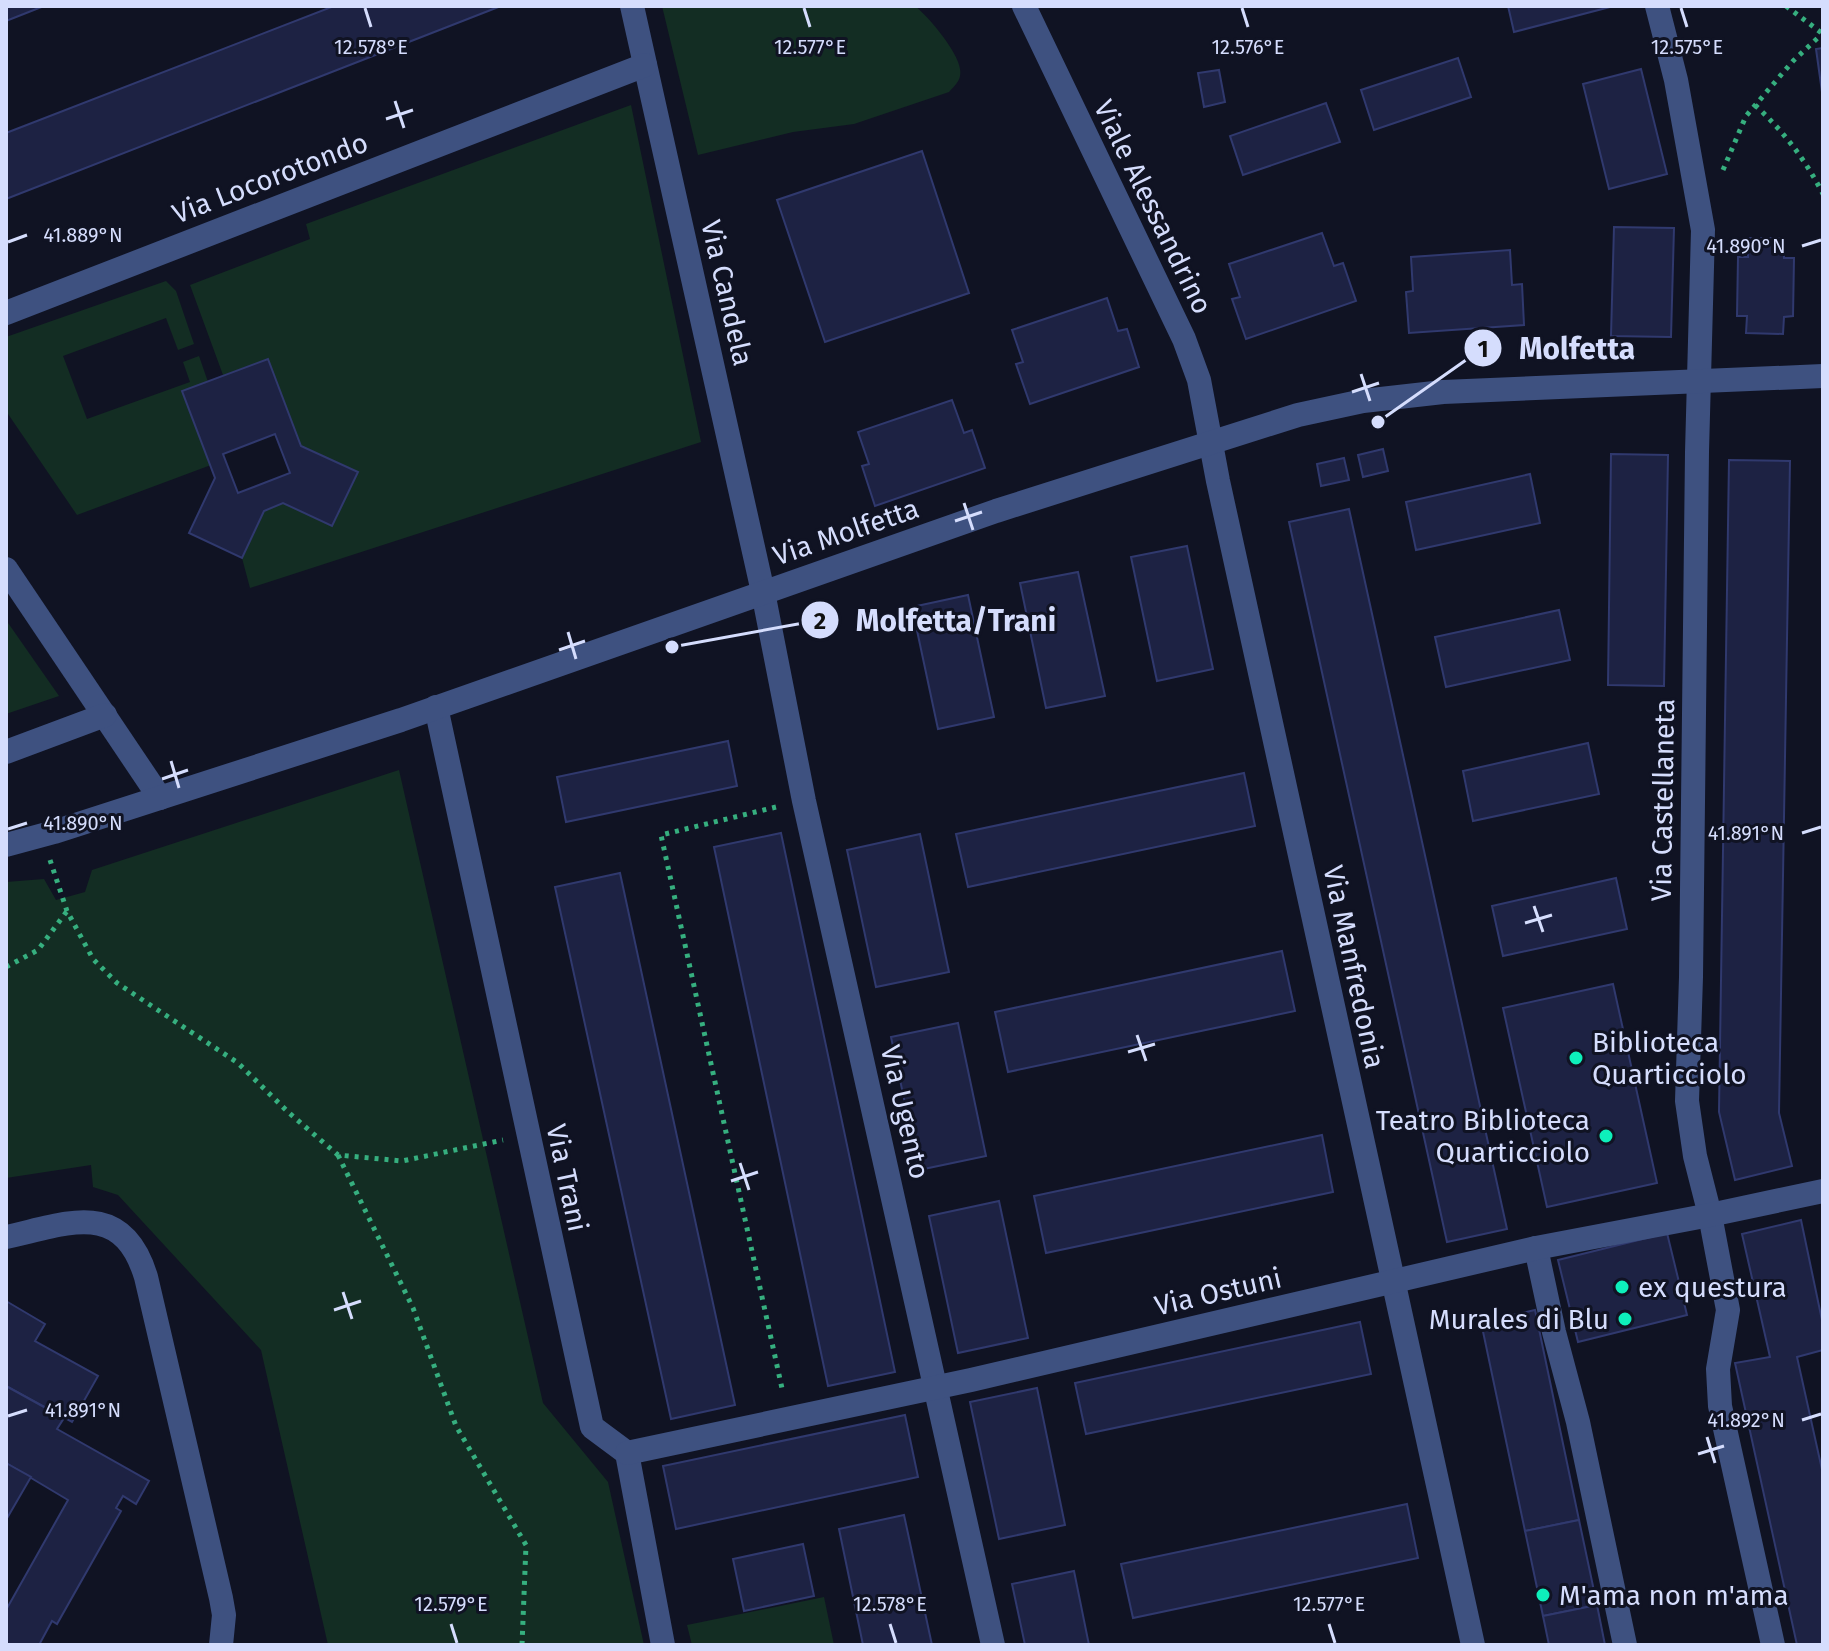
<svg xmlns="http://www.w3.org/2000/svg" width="1829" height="1651" font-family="'Fira Sans',sans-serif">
	<rect width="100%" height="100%" fill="#101323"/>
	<g fill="#132d23">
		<path d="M662,6H915C929,17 958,52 960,69C962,80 955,85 949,92L854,124L793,132L698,155Z"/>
		<polygon points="631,105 701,442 250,588 242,558 264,511 283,503 332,526 357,472 301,446 268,359 223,375 190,285 310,239 306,224"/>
		<polygon points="166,281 176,291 194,344 178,350 166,318 63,356 87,419 190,382 183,362 199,356 208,382 211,465 77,515 6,411 6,337"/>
		<polygon points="6,620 59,696 6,714"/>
		<polygon points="399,770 543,1403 608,1482 644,1645 328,1645 261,1350 118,1195 93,1187 91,1165 6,1178 6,882 44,879 56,900 85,892 92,870"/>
		<polygon points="824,1597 834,1645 692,1645 687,1625"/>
	</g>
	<g fill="#1d2243" stroke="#30396e" stroke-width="2" fill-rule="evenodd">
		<polygon points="6,6 44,6 6,21"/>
		<polygon points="334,6 501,6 6,199 6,133"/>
		<polygon points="1508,6 1614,6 1514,32"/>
		<polygon points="1823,48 1823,99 1816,49"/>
		<polygon points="1458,58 1471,97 1374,130 1361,90"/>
		<polygon points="1641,69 1667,174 1609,189 1583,84"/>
		<polygon points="1219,70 1225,102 1204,107 1198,73"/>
		<polygon points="1326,103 1340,142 1243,175 1230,136"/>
		<polygon points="922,151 969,293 825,342 777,200"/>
		<polygon points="1614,227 1674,228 1671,337 1611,336"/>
		<polygon points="1322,233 1334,266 1343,263 1356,301 1246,339 1232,299 1240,297 1229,264"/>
		<polygon points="1748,238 1784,238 1784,258 1794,258 1793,316 1784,317 1783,334 1746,333 1747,316 1737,316 1738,257 1748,257"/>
		<polygon points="1510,250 1512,285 1522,284 1524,325 1409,333 1406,292 1413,291 1411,257"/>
		<polygon points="1107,298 1118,331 1127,329 1139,367 1030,404 1016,364 1023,362 1012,330"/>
		<path d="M268,359L301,446L358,472L332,526L283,503L264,511L242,558L189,533L215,478L182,391ZM275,434L290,473L238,493L223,454Z"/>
		<polygon points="952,400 964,433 972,430 985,468 875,506 862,466 869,464 858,432"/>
		<polygon points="1383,449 1388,471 1363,477 1358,455"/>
		<polygon points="1611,454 1668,455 1664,686 1608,685"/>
		<polygon points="1344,458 1349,480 1321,486 1317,464"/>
		<polygon points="1729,460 1790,461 1779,1113 1792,1166 1735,1180 1719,1112"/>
		<polygon points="1530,474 1540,523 1416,550 1406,502"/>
		<polygon points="1349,509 1507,1229 1447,1242 1289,522"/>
		<polygon points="1187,546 1213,669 1157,681 1131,557"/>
		<polygon points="1078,572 1105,696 1046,708 1020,583"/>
		<polygon points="968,595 994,717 938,729 912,607"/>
		<polygon points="1559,610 1570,660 1446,687 1435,637"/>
		<polygon points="728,741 737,786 566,822 557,777"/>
		<polygon points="1588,743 1599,794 1473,821 1463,771"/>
		<polygon points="1244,773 1255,826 968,887 956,834"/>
		<polygon points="781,833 895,1372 828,1386 714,847"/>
		<polygon points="920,834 949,972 876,987 847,850"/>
		<polygon points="620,873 735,1405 671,1419 555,887"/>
		<polygon points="1616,878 1627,929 1503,956 1492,906"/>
		<polygon points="1282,951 1295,1011 1008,1072 995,1012"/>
		<polygon points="1613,984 1657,1183 1547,1207 1503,1008"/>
		<polygon points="958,1023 986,1156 919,1170 891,1037"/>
		<polygon points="1322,1135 1333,1192 1046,1253 1034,1196"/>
		<polygon points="999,1201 1028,1338 958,1353 929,1216"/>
		<polygon points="1801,1220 1823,1325 1823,1350 1797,1357 1823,1474 1823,1645 1797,1645 1735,1363 1770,1357 1742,1234"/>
		<polygon points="1667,1233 1687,1315 1578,1342 1558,1260"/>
		<polygon points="6,1301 45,1324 35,1341 98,1376 72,1422 6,1386"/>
		<polygon points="1535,1310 1579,1520 1525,1531 1481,1322"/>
		<polygon points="1360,1322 1371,1374 1086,1434 1075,1383"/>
		<polygon points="6,1386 64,1418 57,1429 149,1481 136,1504 123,1496 116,1508 121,1511 57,1624 52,1621 39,1645 6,1645 6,1610 68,1500 6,1463"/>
		<polygon points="1037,1388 1065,1525 999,1539 970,1402"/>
		<polygon points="905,1415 918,1477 676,1529 663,1466"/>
		<polygon points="6,1463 31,1477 6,1520"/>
		<polygon points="1407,1504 1418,1558 1133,1618 1121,1564"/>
		<polygon points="904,1515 932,1645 863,1645 839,1529"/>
		<polygon points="1579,1520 1597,1605 1543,1616 1525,1531"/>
		<polygon points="803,1544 814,1596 744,1611 733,1559"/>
		<polygon points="1074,1571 1089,1645 1025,1645 1012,1584"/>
		<polygon points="1597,1605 1605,1645 1549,1645 1543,1616"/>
	</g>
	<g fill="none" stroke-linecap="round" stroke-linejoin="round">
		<g stroke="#36af7f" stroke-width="5" stroke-dasharray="4 6" stroke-linecap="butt">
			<polyline points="1786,6 1823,34"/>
			<path d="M1755,105C1784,132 1805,159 1823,194"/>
			<polyline points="1723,170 1746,116 1793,61 1822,34"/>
			<polyline points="776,807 661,835 783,1393"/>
			<polyline points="50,860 67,911 93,959 117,983 238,1063 288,1112 338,1155 402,1161 503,1140"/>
			<polyline points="6,967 38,950 67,911"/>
			<polyline points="338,1155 413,1308 456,1426 526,1545 522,1645"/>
		</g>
		<g stroke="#3e5180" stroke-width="24">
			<polyline points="632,6 763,592 804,801 993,1645"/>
			<polyline points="1024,6 1184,339 1199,380 1218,481 1473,1645"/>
			<polyline points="1657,6 1676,80 1703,230 1697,452 1691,977 1687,1101 1695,1156 1710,1215 1728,1310 1718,1369 1720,1406 1773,1645"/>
			<polyline points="6,313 645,65"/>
			<polyline points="6,569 160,798"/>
			<polyline points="436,707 592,1427 627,1453 663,1645"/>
			<polyline points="6,752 105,715"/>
			<polyline points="6,845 54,832 401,720 996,511 1298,415 1363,401 1443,392 1823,376"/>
			<path d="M6,1237C67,1224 122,1198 146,1277L221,1598L224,1615L221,1645"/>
			<polyline points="1536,1248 1554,1332 1578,1422 1625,1645"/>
			<polyline points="627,1453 971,1380 1536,1248 1710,1215 1823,1191"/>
		</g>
	</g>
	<path fill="none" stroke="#d5ddfd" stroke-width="3" d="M365,8L371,27M804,8L810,27M1242,8L1248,27M1681,8L1687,27M395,101L404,128M386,119L413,110M8,242L27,235M1802,246L1821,240M1361,374L1370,401M1352,392L1379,383M964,503L973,530M955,521L982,512M568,632L576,659M559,650L585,641M171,761L179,788M162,779L188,770M8,829L27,823M1802,833L1821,827M1534,906L1543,932M1525,923L1552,915M1137,1035L1146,1061M1128,1052L1155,1044M740,1163L749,1190M731,1181L758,1172M343,1292L352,1319M334,1310L361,1301M8,1416L27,1410M1802,1420L1821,1414M1707,1437L1715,1463M1698,1454L1724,1446M451,1624L457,1643M890,1624L896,1643M1329,1624L1335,1643"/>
	<g fill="#0eefbb" stroke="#101323" stroke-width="3">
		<circle cx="1576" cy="1058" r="8"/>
		<circle cx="1606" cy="1136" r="8"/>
		<circle cx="1622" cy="1287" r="8"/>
		<circle cx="1625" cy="1319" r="8"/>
		<circle cx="1543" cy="1595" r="8"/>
	</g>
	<g text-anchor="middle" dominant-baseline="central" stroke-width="6" stroke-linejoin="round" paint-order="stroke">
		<g font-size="28" fill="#d5ddfd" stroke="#101323">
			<text transform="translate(270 178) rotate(-21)">Via Locorotondo</text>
			<text transform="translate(1153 207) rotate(64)">Viale Alessandrino</text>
			<text transform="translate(727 293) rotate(77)">Via Candela</text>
			<text transform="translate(846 532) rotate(-19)">Via Molfetta</text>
			<text transform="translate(1663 800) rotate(-89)">Via Castellaneta</text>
			<text transform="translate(1354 967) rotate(78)">Via Manfredonia</text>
			<text transform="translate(905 1112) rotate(77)">Via Ugento</text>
			<text transform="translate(567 1178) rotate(78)">Via Trani</text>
			<text transform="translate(1218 1292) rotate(-13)">Via Ostuni</text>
		</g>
		<g font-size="28" fill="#d5ddfd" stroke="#101323" text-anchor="start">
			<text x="1592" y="1042">Biblioteca<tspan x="1592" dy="32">Quarticciolo</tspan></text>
			<text x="1590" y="1120" text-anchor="end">Teatro Biblioteca<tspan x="1590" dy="32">Quarticciolo</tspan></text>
			<text x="1638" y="1287">ex questura</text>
			<text x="1609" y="1319" text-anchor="end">Murales di Blu</text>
			<text x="1559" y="1595">M'ama non m'ama</text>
		</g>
	</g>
	<g font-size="20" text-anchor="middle" fill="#d5ddfd" stroke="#101323" stroke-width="6" stroke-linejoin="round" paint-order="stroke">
		<text x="371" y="54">12.578°E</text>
		<text x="810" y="54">12.577°E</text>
		<text x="1248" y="54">12.576°E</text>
		<text x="1687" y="54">12.575°E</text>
		<text x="83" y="242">41.889°N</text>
		<text x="1746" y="253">41.890°N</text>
		<text x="83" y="830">41.890°N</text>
		<text x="1746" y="840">41.891°N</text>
		<text x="83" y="1417">41.891°N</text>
		<text x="1746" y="1427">41.892°N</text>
		<text x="451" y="1611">12.579°E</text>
		<text x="890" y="1611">12.578°E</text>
		<text x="1329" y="1611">12.577°E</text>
	</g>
	<path fill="none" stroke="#d5ddfd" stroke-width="3" d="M1378 422L1483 348M672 647L820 620"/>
	<g fill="#d5ddfd" stroke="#101323" stroke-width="3">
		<circle cx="1378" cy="422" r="8"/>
		<circle cx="672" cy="647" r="8"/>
		<circle cx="1483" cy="348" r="20"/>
		<circle cx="820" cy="620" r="20"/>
	</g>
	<g font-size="24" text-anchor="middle" font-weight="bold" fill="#111">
		<text x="1483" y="357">1</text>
		<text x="820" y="629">2</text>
	</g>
	<g font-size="30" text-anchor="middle" font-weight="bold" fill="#d5ddfd" stroke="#101323" stroke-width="6" stroke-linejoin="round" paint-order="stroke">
		<text x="1577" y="359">Molfetta</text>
		<text x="956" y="631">Molfetta/Trani</text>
	</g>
	<rect width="1829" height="1651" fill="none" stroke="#d5ddfd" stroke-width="16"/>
</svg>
